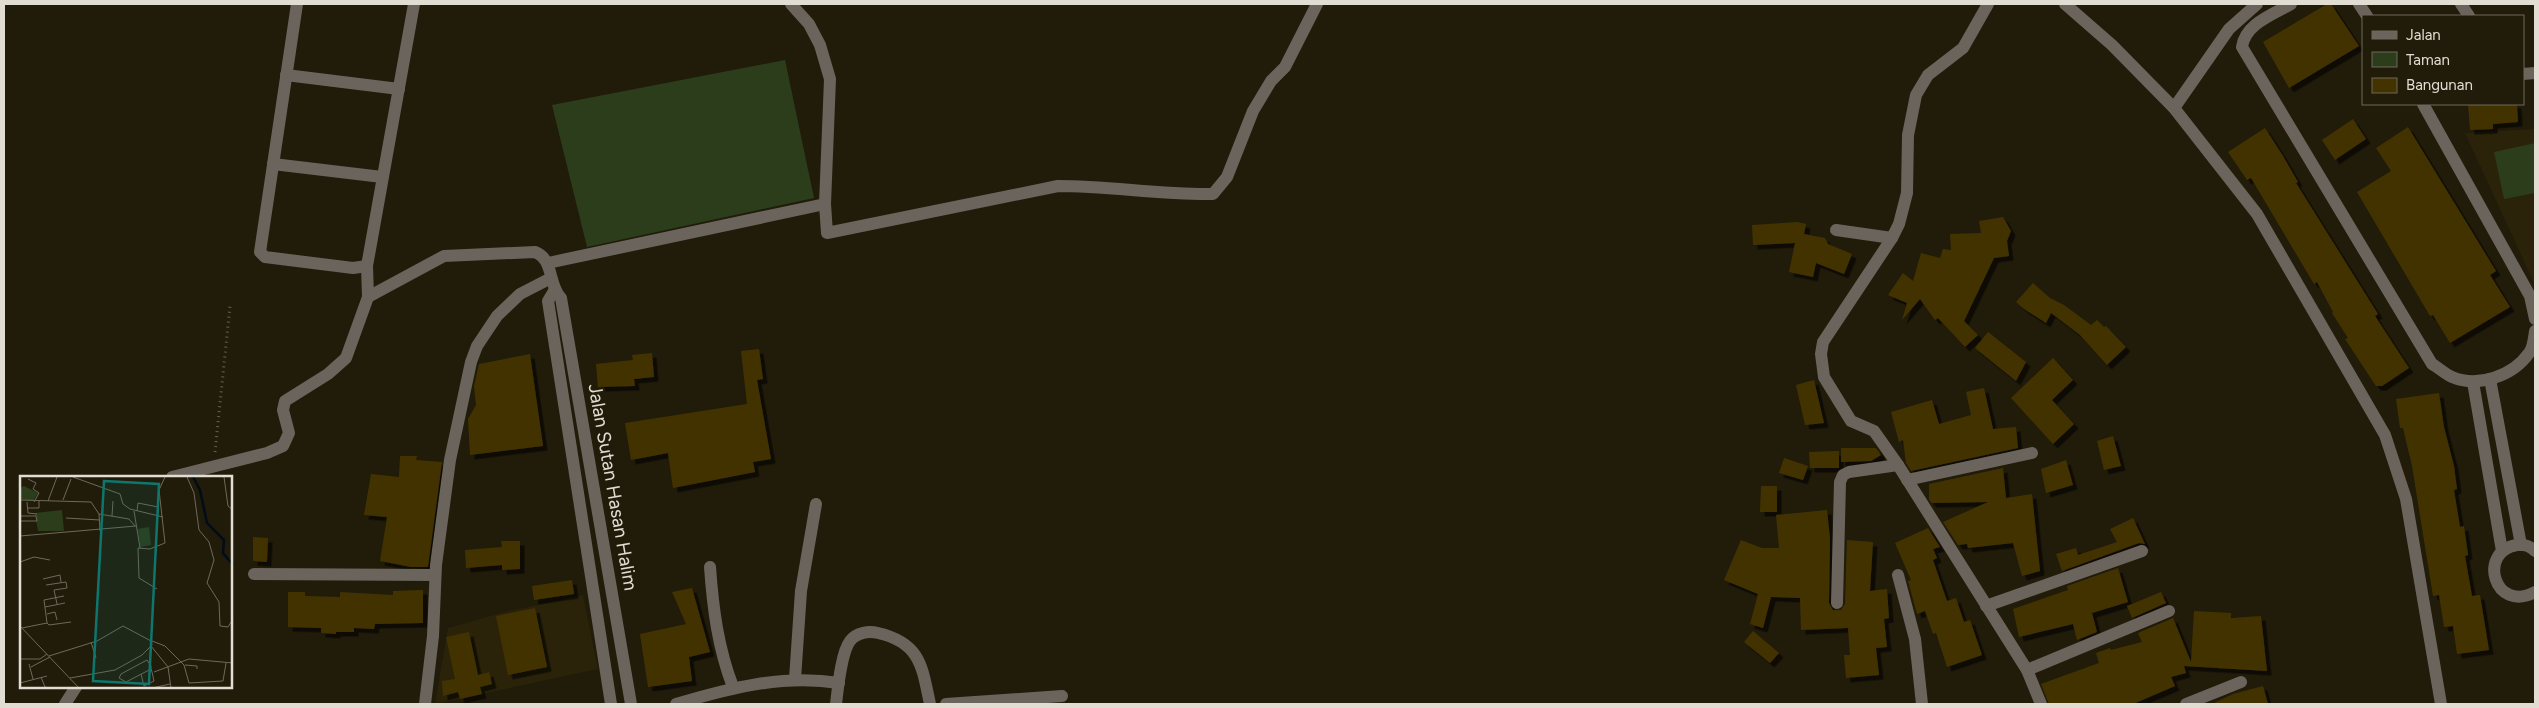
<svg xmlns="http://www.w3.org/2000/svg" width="2539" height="708" font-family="Figtree,sans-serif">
	<defs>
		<filter id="shadow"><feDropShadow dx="4.5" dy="4.5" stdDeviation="0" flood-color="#0009"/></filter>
	</defs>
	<rect width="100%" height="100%" fill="#211b0a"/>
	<g fill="#2a2209">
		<polygon points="2535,129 2535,285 2465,133"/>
		<polygon points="583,595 598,669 435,704 448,628 501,613"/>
	</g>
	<g fill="#2c3d1b">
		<polygon points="785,60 814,198 587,247 552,105"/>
		<polygon points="2535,143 2535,193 2504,199 2494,152"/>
	</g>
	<g fill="#423300" filter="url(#shadow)">
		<polygon points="2327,4 2331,4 2359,46 2289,88 2263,42"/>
		<polygon points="2468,104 2517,104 2518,122 2493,124 2493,129 2470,130"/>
		<polygon points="2353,119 2366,139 2335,160 2322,140"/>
		<polygon points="2408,127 2496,271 2490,275 2510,307 2450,343 2433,315 2430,316 2357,192 2391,171 2376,148"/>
		<polygon points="2265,128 2283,156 2298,182 2296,183 2378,314 2375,316 2409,368 2382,386 2376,386 2345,339 2348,338 2332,313 2333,312 2317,282 2314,284 2251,178 2247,180 2228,152"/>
		<polygon points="2003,217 2011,231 2007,241 2009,256 1994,258 1964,321 1978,335 1965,347 1938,318 1935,320 1920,299 1902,320 1907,303 1888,295 1903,273 1913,281 1921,253 1940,258 1943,249 1951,250 1950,234 1981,233 1979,221"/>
		<polygon points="1797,222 1806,224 1804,234 1825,238 1828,244 1852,254 1844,274 1816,263 1813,277 1789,272 1795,243 1753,245 1752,225"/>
		<polygon points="2033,283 2050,298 2064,305 2091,325 2097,320 2104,327 2106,326 2126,347 2107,365 2080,335 2051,313 2046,323 2024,309 2016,302"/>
		<polygon points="1988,332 2026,362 2016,381 1975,348"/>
		<polygon points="759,349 763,379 757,380 771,459 753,462 755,472 673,488 668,453 631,460 625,423 747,404 741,351"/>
		<polygon points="652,353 654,377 634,379 635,386 598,387 596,364 633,360 632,355"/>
		<polygon points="530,354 543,446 470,455 468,419 476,405 474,386 479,364"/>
		<polygon points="2053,358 2073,380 2052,400 2074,424 2053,444 2011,398"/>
		<polygon points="1814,380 1824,423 1805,425 1796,385"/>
		<polygon points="1984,388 1993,429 2016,427 2018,448 1911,471 1906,463 1903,440 1899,442 1891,412 1932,400 1939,424 1971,415 1966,392"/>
		<polygon points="2439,393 2444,427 2454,466 2457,489 2454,490 2460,527 2464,526 2468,555 2465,556 2472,596 2480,595 2489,650 2457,654 2453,626 2444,627 2439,595 2433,596 2412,466 2403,428 2400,428 2396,399"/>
		<polygon points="2113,436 2121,466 2104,470 2097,441"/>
		<polygon points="1841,448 1876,448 1881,455 1871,461 1841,462"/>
		<polygon points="1839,451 1839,468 1810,468 1809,452"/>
		<polygon points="400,456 417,456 416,460 442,462 428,567 411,567 380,561 387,517 364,515 371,474 399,477"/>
		<polygon points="1784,458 1808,466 1803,480 1779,473"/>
		<polygon points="2066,460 2073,485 2046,493 2041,469"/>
		<polygon points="2003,468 2006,498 2032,494 2040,571 2022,576 2013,543 1968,548 1967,544 1958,545 1943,522 1988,502 1932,503 1929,500 1929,484"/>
		<polygon points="1761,486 1777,486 1777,512 1760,512"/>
		<polygon points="1827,510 1830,539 1829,603 1833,610 1841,610 1845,604 1847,540 1873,542 1870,591 1887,589 1889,618 1884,619 1887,647 1876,648 1879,675 1846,678 1844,655 1850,655 1848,628 1801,630 1800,598 1771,597 1763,628 1750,624 1758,594 1724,580 1741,540 1762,548 1779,548 1776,515"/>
		<polygon points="2133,518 2145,544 2139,543 2062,571 2056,554 2076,548 2078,555 2117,542 2110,529"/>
		<polygon points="1928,528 1940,547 1933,549 1937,558 1933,560 1947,601 1956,598 1964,622 1970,620 1982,655 1947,667 1936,633 1933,634 1925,611 1917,614 1908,581 1911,580 1895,543"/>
		<polygon points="253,537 268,538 267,562 253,561"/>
		<polygon points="501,541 520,541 520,569 502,570 502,565 466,568 465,550 502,547"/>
		<polygon points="2118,568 2128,602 2092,613 2097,632 2077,640 2073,624 2019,637 2013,609 2068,590 2067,586"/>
		<polygon points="572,580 574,594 534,600 532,586"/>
		<polygon points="692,588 710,652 689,657 692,681 648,687 640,634 686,624 672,592"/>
		<polygon points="423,590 423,623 375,624 374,629 354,628 354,632 336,632 336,634 321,633 321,628 288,627 288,592 305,592 305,596 340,597 340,592 393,595 393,591"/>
		<polygon points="2161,592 2166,603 2132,618 2127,606"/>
		<polygon points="535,608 547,667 508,675 496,616"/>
		<polygon points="2194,611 2231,613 2231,618 2261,616 2267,671 2184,666 2186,673 2171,677 2175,686 2133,704 2049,704 2041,684 2099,663 2096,653 2110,648 2111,650 2142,642 2138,633 2173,618 2191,662"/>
		<polygon points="1753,631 1779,653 1770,663 1744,642"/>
		<polygon points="469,632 478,675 489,672 492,684 480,687 482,694 460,699 458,692 443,696 442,681 455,679 446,637"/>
		<polygon points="2263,686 2268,704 2212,704 2233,694"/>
	</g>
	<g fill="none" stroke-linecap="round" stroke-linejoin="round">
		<polyline stroke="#676253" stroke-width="3" stroke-dasharray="1 4" stroke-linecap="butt" points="215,452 230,306"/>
		<g stroke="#6a645c" stroke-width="12">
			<polyline points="297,4 260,252 265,257 353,268 367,266"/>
			<path d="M791,4L809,24L820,45L830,79L825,204L827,233L1058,186C1110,186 1161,195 1213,194L1227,177L1253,111L1271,81L1285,67L1317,4"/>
			<polyline points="1988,4 1963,48 1928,75 1916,95 1908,135 1907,193 1899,224 1892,238 1823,342 1821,354 1824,377 1851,421 1874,431 1898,465 2027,670 2041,704"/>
			<polyline points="2065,4 2112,45 2174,108 2257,214 2385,435 2406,499 2441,704"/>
			<path d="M2291,4C2272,15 2245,24 2242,47L2432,364C2439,368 2445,374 2452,377C2478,388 2513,376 2529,353C2533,348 2534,338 2535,331"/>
			<polyline points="2359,4 2367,16"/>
			<polyline points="2461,4 2469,16"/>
			<polyline points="2523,74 2535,73"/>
			<polyline points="286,75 399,89"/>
			<polyline points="2423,104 2530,296 2535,319"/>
			<polyline points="2174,108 2229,29 2257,4"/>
			<polyline points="273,164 382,177"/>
			<polyline points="1836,230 1892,238"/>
			<polyline points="548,263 825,204"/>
			<polyline points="554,291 548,301 611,704"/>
			<path d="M368,297L444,256L535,252C554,259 548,285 561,298L631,704"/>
			<polyline points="2490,379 2521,545"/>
			<polyline points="2473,382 2502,551"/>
			<polyline points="172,477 267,453 283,446 289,433 283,410 285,401 328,374 346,358 368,297 367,266 414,4"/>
			<polyline points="1907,480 2032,453"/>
			<path d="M2535,551C2530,546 2524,544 2517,545C2477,551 2494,614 2535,592"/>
			<path d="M710,567C713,609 718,648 733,687"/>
			<polyline points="254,574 435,575"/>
			<polyline points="1898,575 1915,639 1922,704"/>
			<polyline points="1837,603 1840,482 1843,475 1849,472 1898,465"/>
			<polyline points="1986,606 2142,551"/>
			<polyline points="2027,670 2169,611"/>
			<polyline points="795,679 801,591 816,504"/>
			<polyline points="65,704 76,687"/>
			<polyline points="425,704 433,636 436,565 450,460 471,362 477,346 497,316 520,294 551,278"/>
			<path d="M676,704C730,688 783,674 839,683"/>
			<path d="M836,704C838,688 841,653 850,641C857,632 869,631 878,633C921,643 922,667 930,704"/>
			<polyline points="946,704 1062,696"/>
			<polyline points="2186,704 2241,682"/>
		</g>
	</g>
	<g text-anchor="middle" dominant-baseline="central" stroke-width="5" stroke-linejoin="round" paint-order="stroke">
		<g font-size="19" fill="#e1ddd2" stroke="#211b0a">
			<text transform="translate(613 487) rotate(80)">Jalan Sutan Hasan Halim</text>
		</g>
	</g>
	<g transform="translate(20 476)">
		<rect width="212" height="212" fill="#211b0a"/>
		<path d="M4,10L18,17L13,25L0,23V12ZM42,34L44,55H18L15,37ZM129,51L131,69L120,71L118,53Z" fill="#2c3d1b"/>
		<path fill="none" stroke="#000d19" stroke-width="2.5" d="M173,1L180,14L187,47L204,64L203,77L213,89"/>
		<path fill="none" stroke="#6e695a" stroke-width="1" d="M53,1L100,18L103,28L110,33L143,41M167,1L174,17L179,54L189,66L194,84L187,107L199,126L200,150L208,151L213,143M204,1L208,30L213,34M8,3L16,7L13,13L19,17L14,26M0,24L71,26L79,38L80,55M43,24L51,3M28,25L37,1M7,26L8,37L17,38M8,32H19V25M114,35L120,72M117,35L118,27L138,31V40M79,38L109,43L115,50M0,40H16L17,45M92,40L93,25M46,42L80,44M0,45H17M0,60L116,50M0,86L14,81L30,84M23,103L40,99L41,106M26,109L46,106L47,112L34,114L37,128M137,113L119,102L118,72L130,73L145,67L139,14L145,1M25,131L45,127M27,138L35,136L37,144M27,147L29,149L51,146M0,150L59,212M2,152L27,147L24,124L44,120M132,165L145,170L164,189L169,207L203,205L206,187M71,166L76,182M131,170L148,191L151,212M29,180L77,165L103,150L131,165L132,169L122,179L95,194L50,202M0,183H20L27,178M9,188L13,203M165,189L177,190V193M11,191L30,181M134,196L169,183L213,187M121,198L124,210L134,205L132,196L131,193V190L127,184L101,198L99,202L106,206L131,193M21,201L25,211L30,212M0,207L27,200M132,212L150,208"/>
		<path fill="#0f766e" fill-opacity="0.15" stroke="#0f766e" stroke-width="2.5" d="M84,5L139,8L129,208L73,205Z"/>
		<rect width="212" height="212" fill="none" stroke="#e1ddd2" stroke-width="2.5"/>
	</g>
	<rect width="2539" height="708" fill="none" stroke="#e1ddd2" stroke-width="10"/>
	<rect x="2362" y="15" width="162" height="90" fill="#211b0a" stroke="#6e695a"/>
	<rect x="2372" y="31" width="25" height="8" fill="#6a645c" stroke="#6e695a"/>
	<text x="2406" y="40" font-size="15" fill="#e1ddd2">Jalan</text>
	<rect x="2372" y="52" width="25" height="15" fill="#2c3d1b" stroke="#6e695a"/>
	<text x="2406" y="65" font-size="15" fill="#e1ddd2">Taman</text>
	<rect x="2372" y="78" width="25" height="15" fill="#423300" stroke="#6e695a"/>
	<text x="2406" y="90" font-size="15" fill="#e1ddd2">Bangunan</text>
</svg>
